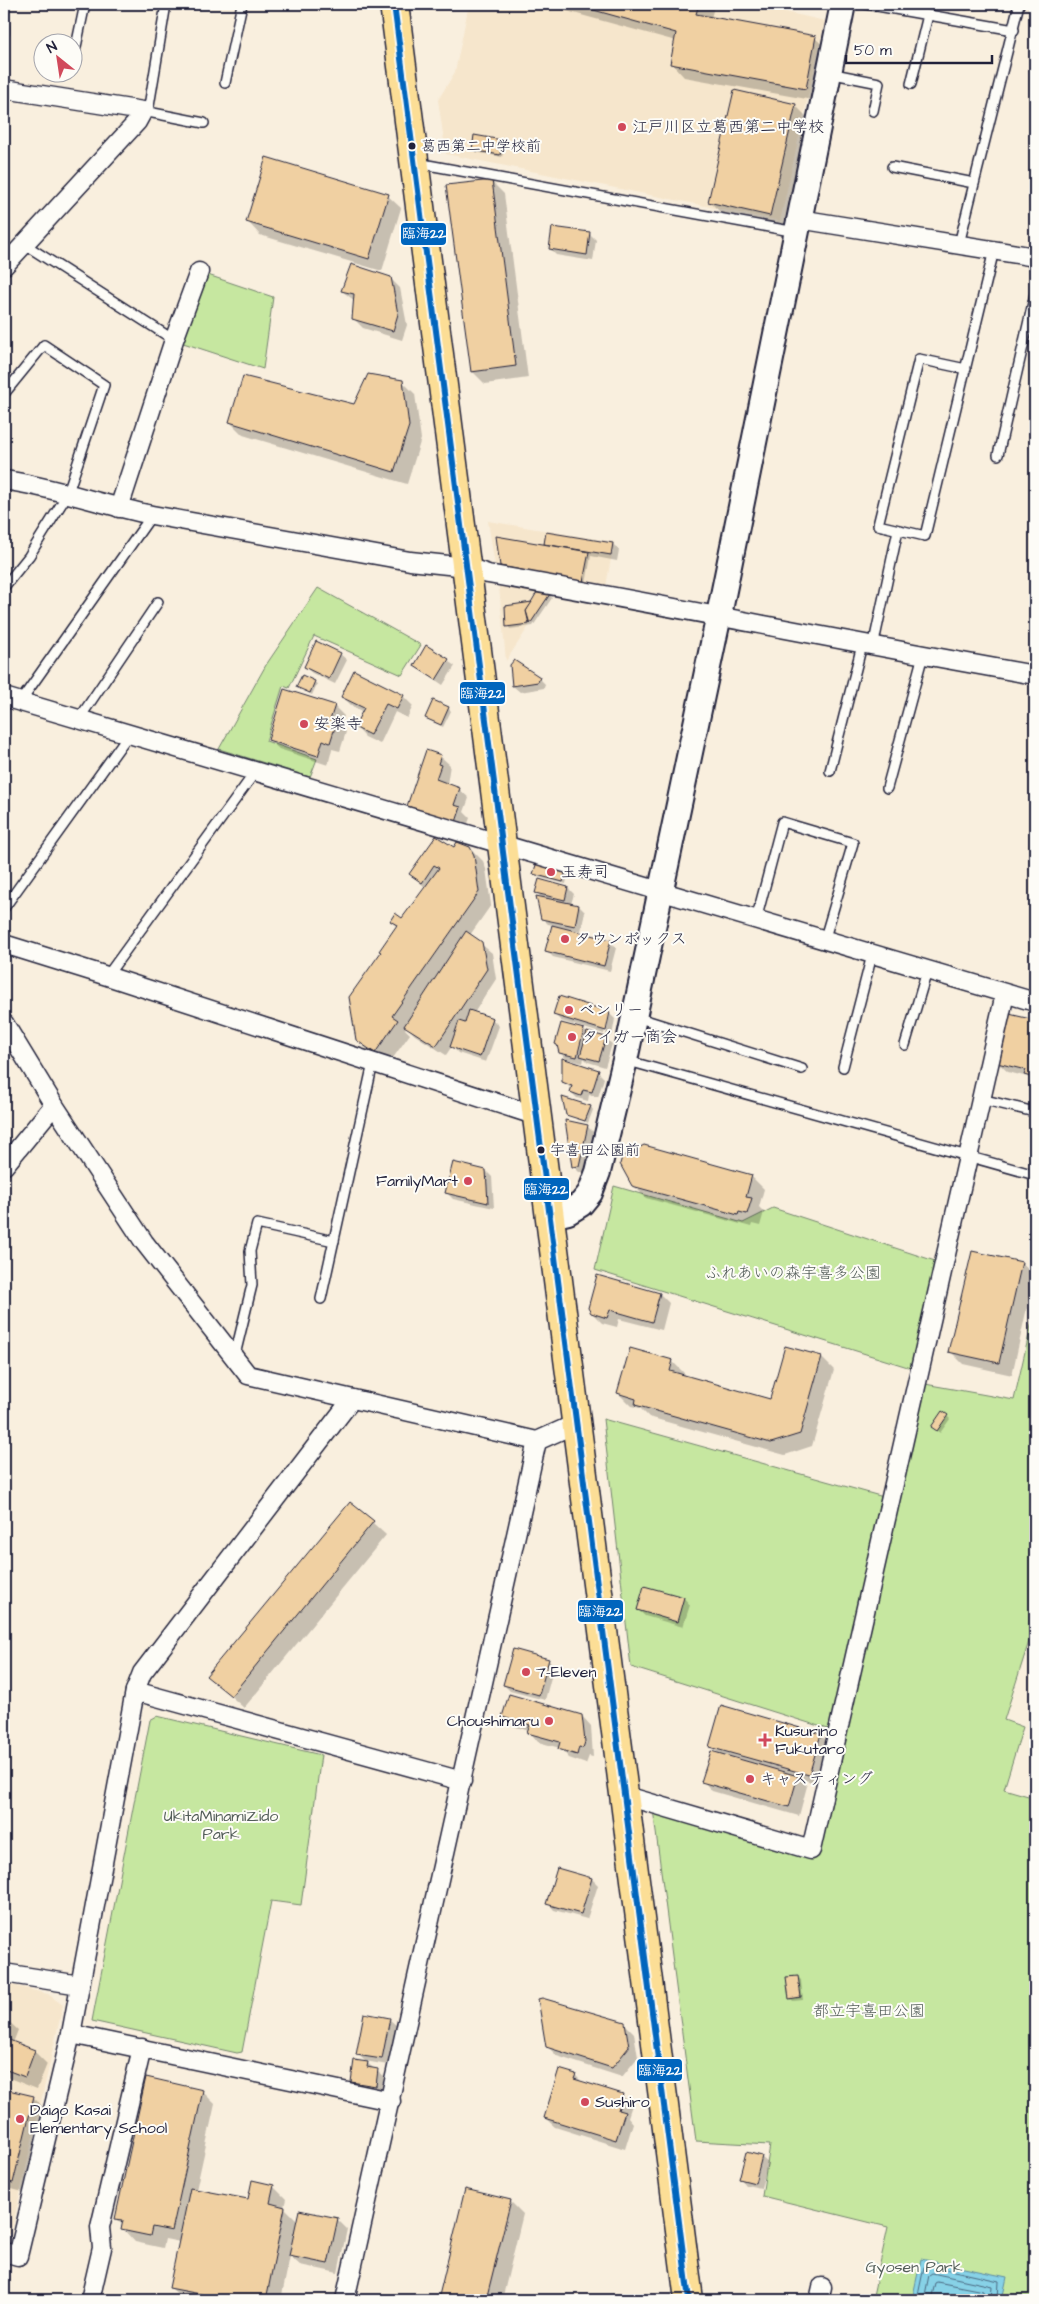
<svg xmlns="http://www.w3.org/2000/svg" width="1039" height="2304" font-family="'Architects Daughter','Klee One',sans-serif">
	<rect width="100%" height="100%" fill="#f9efde"/>
	<filter id="ink" filterUnits="userSpaceOnUse"><feTurbulence type="fractalNoise" baseFrequency=".02" numOctaves="2"/><feDisplacementMap in="SourceGraphic" scale="10" xChannelSelector="R" yChannelSelector="G"/><feConvolveMatrix kernelMatrix="1 2 1 2 8 2 1 2 1" color-interpolation-filters="sRGB"/></filter>
	<g filter="url(#ink)">
		<g fill="#f6e6cc">
			<polygon points="469,4 750,4 825,21 780,221 446,154 438,100 455,72"/>
			<polygon points="488,521 614,542 606,586 495,565"/>
			<polygon points="499,586 550,594 506,661"/>
			<polygon points="4,1983 48,1994 63,2005 11,2233 4,2235"/>
		</g>
		<g fill="#c6e7a0" stroke="#74846e">
			<polygon points="199,272 273,297 263,369 174,340"/>
			<polygon points="318,588 421,645 402,675 314,636 289,688 283,686 266,741 317,759 310,777 219,749 266,665"/>
			<polygon points="614,1186 743,1223 773,1208 935,1261 911,1368 595,1270"/>
			<polygon points="1035,1308 1035,1633 1032,1632 1004,1720 1023,1727 1004,1789 1035,1798 1035,2300 872,2300 888,2227 762,2196 770,2145 696,2141 653,1809 815,1854 844,1734 631,1667 603,1419 898,1501 925,1384 1014,1400"/>
			<polygon points="157,1716 321,1755 301,1905 271,1901 242,2052 237,2053 92,2021 150,1720"/>
		</g>
		<polygon fill="#87d2e7" stroke="#5f8ca2" points="921,2259 1007,2277 1002,2300 912,2300"/>
		<g fill="#0003">
			<polygon points="439,4 460,4 461,7 442,9"/>
			<polygon points="541,4 710,4 714,7 711,18 815,38 828,50 818,101 684,77 672,64 676,41"/>
			<polygon points="795,105 808,118 783,228 722,214 709,201"/>
			<polygon points="475,137 502,141 505,144 502,157 476,152 473,150"/>
			<polygon points="491,181 504,194 528,378 485,384 472,371"/>
			<polygon points="388,196 401,208 382,271 260,235 248,222"/>
			<polygon points="590,234 596,240 593,261 556,255 550,249"/>
			<polygon points="390,278 400,288 407,325 402,340 363,328 353,318 355,301 342,291"/>
			<polygon points="402,381 415,394 421,439 407,484 243,435 230,422 355,406"/>
			<polygon points="545,544 613,544 619,550 617,561 591,556 586,584 504,568 501,565 548,546"/>
			<polygon points="538,594 550,595 552,598 533,626 510,629 508,626 532,603"/>
			<polygon points="317,643 340,654 347,660 335,684 312,673 305,667"/>
			<polygon points="427,647 455,666 443,685 415,666"/>
			<polygon points="539,678 545,684 544,688 520,692 513,686"/>
			<polygon points="314,682 317,684 312,695 298,687"/>
			<polygon points="342,696 403,696 413,706 407,718 395,712 380,744 365,737 356,727 363,712 352,706"/>
			<polygon points="334,706 344,716 340,727 346,732 340,751 332,749 328,765 279,749 269,740"/>
			<polygon points="448,708 451,711 443,727 426,718"/>
			<polygon points="440,756 450,765 447,784 459,789 469,798 464,812 470,818 465,831 418,815 409,806"/>
			<polygon points="470,848 483,861 486,869 491,905 470,935 492,953 496,979 474,1013 492,1019 499,1026 486,1062 458,1053 452,1046 446,1055 415,1035 406,1026 405,1029 410,1034 388,1065 371,1053 357,1040 382,953 397,927 391,921 403,919 426,888 411,874 454,849"/>
			<polygon points="566,871 568,874 566,884 538,877 535,874"/>
			<polygon points="568,888 574,894 571,904 579,906 585,912 581,931 575,930 574,932 610,941 616,948 610,971 553,957 547,951 553,925 548,924 542,918 542,898 536,892"/>
			<polygon points="609,1013 615,1019 612,1036 606,1035 610,1015 608,1015 604,1034 561,1021 555,1015"/>
			<polygon points="1035,1021 1035,1084 1028,1077 1008,1072 998,1063"/>
			<polygon points="561,1025 584,1030 588,1035 605,1038 612,1044 605,1067 588,1062 584,1058 583,1063 567,1059 560,1053"/>
			<polygon points="598,1072 604,1078 598,1097 589,1095 588,1101 577,1098 571,1092 572,1089 563,1082"/>
			<polygon points="591,1107 593,1110 588,1123 567,1114"/>
			<polygon points="587,1126 593,1132 584,1172 579,1172 573,1166"/>
			<polygon points="486,1171 492,1177 494,1208 453,1199 447,1193"/>
			<polygon points="751,1176 764,1189 759,1207 764,1212 760,1226 752,1224 751,1227 646,1198 633,1185"/>
			<polygon points="973,1252 1022,1263 1034,1276 1012,1375 963,1364 950,1351"/>
			<polygon points="660,1294 669,1303 662,1330 619,1319 617,1327 602,1323 592,1313"/>
			<polygon points="821,1357 834,1370 812,1446 785,1455 649,1417 640,1408 631,1406 618,1393 673,1362 685,1374 685,1376 771,1400"/>
			<polygon points="947,1416 950,1419 940,1433 936,1430"/>
			<polygon points="351,1503 386,1535 244,1708 208,1676"/>
			<polygon points="645,1587 684,1598 690,1605 683,1627 645,1616 638,1610"/>
			<polygon points="548,1660 554,1666 545,1700 510,1691 504,1685"/>
			<polygon points="503,1716 582,1716 591,1726 593,1757 589,1756 586,1764 569,1758 560,1748 538,1742 529,1731 513,1726"/>
			<polygon points="820,1735 830,1744 818,1784 799,1778 807,1786 799,1816 712,1791 703,1781 719,1754 711,1746"/>
			<polygon points="592,1879 598,1885 587,1919 554,1910 548,1903"/>
			<polygon points="798,1977 801,1980 803,2000 793,2001 790,1998"/>
			<polygon points="4,2017 18,2030 13,2043 34,2051 47,2064 37,2089 4,2076"/>
			<polygon points="389,2019 396,2025 388,2065 365,2061 384,2077 382,2092 358,2088 352,2082 367,2063 358,2054"/>
			<polygon points="624,2023 634,2033 638,2057 622,2077 557,2056 547,2046"/>
			<polygon points="575,2075 583,2083 622,2095 632,2105 628,2117 633,2123 625,2149 555,2127 545,2118"/>
			<polygon points="4,2091 33,2097 43,2107 23,2192 4,2187"/>
			<polygon points="202,2091 215,2104 196,2190 249,2201 273,2186 286,2199 284,2207 298,2221 337,2219 347,2229 338,2273 300,2265 290,2256 281,2300 184,2300 171,2288 180,2242 165,2239 163,2248 135,2242 123,2229 123,2225 116,2218"/>
			<polygon points="761,2157 768,2163 761,2188 746,2185 740,2178"/>
			<polygon points="465,2190 510,2201 523,2214 502,2300 439,2300"/>
		</g>
		<g fill="none" stroke-linecap="round" stroke-linejoin="round">
			<g stroke="#4a6880" stroke-width="1">
				<polyline points="917,2300 924,2267 927,2265 999,2281 998,2300"/>
				<polyline points="924,2300 929,2275 932,2273 992,2286 991,2300"/>
				<polyline points="931,2300 935,2283 937,2282 983,2291 984,2300"/>
			</g>
		</g>
		<g fill="#f0d0a2" stroke="#22223b">
			<polygon points="572,4 699,4 696,14 816,36 806,89 670,64 676,33"/>
			<polygon points="734,90 796,104 770,216 708,202"/>
			<polygon points="474,135 502,140 500,155 472,150"/>
			<polygon points="266,157 389,194 369,259 246,222"/>
			<polygon points="492,180 516,366 471,372 446,185"/>
			<polygon points="552,227 590,232 587,255 549,249"/>
			<polygon points="351,264 391,277 398,314 393,331 352,319 354,294 341,291"/>
			<polygon points="368,374 403,380 409,426 394,472 229,422 243,376 354,404"/>
			<polygon points="546,532 613,543 611,555 544,544"/>
			<polygon points="496,536 589,552 583,582 500,566"/>
			<polygon points="537,592 550,594 530,624 526,611"/>
			<polygon points="532,602 526,611 529,624 506,627 505,606"/>
			<polygon points="316,641 341,653 329,679 304,667"/>
			<polygon points="426,645 449,659 436,680 414,666"/>
			<polygon points="514,660 540,677 538,682 512,686 510,665"/>
			<polygon points="354,670 404,695 397,709 386,704 370,735 354,727 364,708 341,697"/>
			<polygon points="302,675 315,681 310,693 296,687"/>
			<polygon points="284,689 335,705 330,720 337,721 330,743 323,740 318,756 268,740"/>
			<polygon points="433,700 449,707 441,725 425,718"/>
			<polygon points="426,750 441,755 438,764 441,765 436,779 460,788 454,805 461,807 456,822 407,806"/>
			<polygon points="436,836 454,847 457,842 470,847 474,855 479,892 392,1016 398,1020 375,1053 356,1040 349,997 381,952 379,951 397,925 390,921 395,913 402,918 439,868 434,865 422,883 409,874"/>
			<polygon points="537,862 566,870 563,882 533,874"/>
			<polygon points="539,879 568,887 565,900 535,893"/>
			<polygon points="536,896 579,905 575,926 541,919"/>
			<polygon points="552,925 611,940 604,966 545,951"/>
			<polygon points="466,931 482,942 487,969 436,1046 404,1026"/>
			<polygon points="559,996 610,1012 606,1031 553,1015"/>
			<polygon points="469,1010 493,1018 480,1057 450,1047 459,1021 465,1023"/>
			<polygon points="1009,1014 1035,1020 1035,1078 1024,1075 1026,1070 997,1063"/>
			<polygon points="561,1023 584,1029 577,1057 559,1053 557,1045 555,1044"/>
			<polygon points="587,1032 606,1037 599,1061 580,1056"/>
			<polygon points="562,1058 599,1070 592,1092 583,1090 581,1096 570,1092 572,1086 562,1082"/>
			<polygon points="562,1097 591,1106 585,1121 566,1115"/>
			<polygon points="565,1120 588,1125 579,1166 572,1167"/>
			<polygon points="644,1145 752,1175 746,1197 752,1198 747,1214 739,1212 738,1215 632,1186 620,1164 622,1157"/>
			<polygon points="453,1162 486,1170 488,1203 445,1193"/>
			<polygon points="972,1251 1022,1262 999,1363 948,1352"/>
			<polygon points="597,1275 660,1293 652,1322 610,1310 607,1318 591,1313 588,1308"/>
			<polygon points="785,1346 822,1356 800,1434 771,1443 635,1405 636,1399 617,1393 630,1348 673,1360 670,1371 770,1399"/>
			<polygon points="942,1411 948,1415 937,1431 931,1427"/>
			<polygon points="350,1502 374,1521 231,1696 206,1676"/>
			<polygon points="644,1586 684,1597 677,1622 637,1610"/>
			<polygon points="513,1649 549,1659 539,1695 503,1685"/>
			<polygon points="509,1694 582,1715 585,1742 583,1748 579,1747 577,1755 558,1749 560,1742 527,1733 530,1725 502,1717"/>
			<polygon points="721,1705 821,1734 809,1775 709,1747"/>
			<polygon points="711,1751 798,1776 789,1807 701,1782"/>
			<polygon points="557,1868 592,1878 581,1914 546,1904"/>
			<polygon points="798,1976 801,1997 789,1999 786,1977"/>
			<polygon points="542,1998 625,2022 629,2047 612,2068 546,2047 538,1999"/>
			<polygon points="364,2013 390,2018 382,2059 356,2055"/>
			<polygon points="4,2038 35,2050 25,2077 4,2069"/>
			<polygon points="354,2060 368,2062 367,2067 378,2069 376,2086 351,2082"/>
			<polygon points="559,2069 576,2074 574,2079 623,2094 618,2110 625,2112 616,2140 544,2118"/>
			<polygon points="146,2077 203,2090 172,2231 152,2227 150,2236 121,2230 123,2220 115,2219"/>
			<polygon points="4,2089 34,2096 13,2183 4,2181"/>
			<polygon points="746,2152 762,2156 755,2183 739,2179"/>
			<polygon points="252,2180 274,2185 270,2203 285,2207 266,2300 231,2300 169,2288 190,2188 248,2199"/>
			<polygon points="465,2189 511,2200 486,2300 438,2300"/>
			<polygon points="299,2210 338,2218 328,2264 289,2256"/>
			<polygon points="152,2295 176,2300 151,2300"/>
		</g>
		<g fill="none" stroke-linecap="round" stroke-linejoin="round">
			<g stroke="#22223b" stroke-width="12">
				<g id="lane">
					<polyline points="866,4 1014,30"/>
					<polyline points="4,27 4,33"/>
					<polyline points="73,61 85,4"/>
					<polyline points="829,73 879,83 873,111"/>
					<polyline points="225,83 242,4"/>
					<polyline points="911,84 928,15"/>
					<polyline points="143,111 204,123"/>
					<polyline points="148,112 166,4"/>
					<polyline points="417,163 796,232"/>
					<polyline points="892,167 974,183"/>
					<polyline points="24,244 174,340"/>
					<polyline points="959,244 1019,4"/>
					<polyline points="966,369 919,359 878,525 925,536 994,250"/>
					<polyline points="4,394 44,345 104,385 67,495 29,556 4,587"/>
					<polyline points="998,455 1035,294"/>
					<polyline points="873,647 898,530"/>
					<polyline points="20,702 152,515"/>
					<polyline points="79,719 158,602"/>
					<polyline points="830,771 862,645"/>
					<polyline points="887,788 923,655"/>
					<polyline points="4,908 129,734"/>
					<polyline points="756,920 782,822 853,843 824,941"/>
					<polyline points="107,976 256,771"/>
					<polyline points="636,1017 802,1069"/>
					<polyline points="905,1045 927,971"/>
					<polyline points="625,1060 1035,1175"/>
					<polyline points="843,1067 872,955"/>
					<polyline points="981,1099 1035,1112"/>
					<polyline points="321,1299 373,1063"/>
					<polyline points="234,1359 252,1285 250,1251 257,1224 334,1241"/>
				</g>
			</g>
			<g stroke="#22223b" stroke-width="21">
				<g id="street">
					<polyline points="4,89 143,111 137,122 4,266"/>
					<polyline points="799,219 1035,257"/>
					<path d="M4,480C54,487 102,505 152,515L410,561L467,567L488,574C671,606 852,643 1035,675"/>
					<polyline points="119,508 174,340 199,272"/>
					<polyline points="4,697 1035,1002"/>
					<polyline points="4,944 107,976 537,1116"/>
					<polyline points="4,1023 54,1105 144,1242 248,1375 537,1441 577,1423"/>
					<polyline points="4,1166 54,1105"/>
					<polyline points="135,1691 462,1781"/>
					<polyline points="623,1795 811,1850 1005,994"/>
					<polyline points="4,1973 80,1985"/>
					<polyline points="71,2034 391,2101"/>
					<polyline points="4,2252 18,2256 71,2034 135,1691 142,1673 352,1399"/>
					<polyline points="90,2300 102,2248 100,2227 142,2048"/>
					<polyline points="345,2300 537,1441"/>
					<polyline points="819,2300 822,2287"/>
				</g>
			</g>
			<g stroke="#22223b" stroke-width="28">
				<polyline id="secondary" points="551,1216 568,1212 581,1204 590,1193 598,1172 625,1060 719,615 843,4"/>
			</g>
			<g stroke="#22223b" stroke-width="31">
				<polyline id="primary" points="394,4 689,2300"/>
			</g>
			<use href="#lane" stroke="#fdfcf7" stroke-width="9"/>
			<use href="#street" stroke="#fdfcf7" stroke-width="18"/>
			<use href="#secondary" stroke="#fdfcf7" stroke-width="24"/>
			<use href="#primary" stroke="#fcde96" stroke-width="28"/>
			<g stroke="#fdfcf7" stroke-width="10">
				<polyline id="bus-1" points="394,4 689,2300"/>
			</g>
			<use href="#bus-1" stroke="#0065bd" stroke-width="6"/>
		</g>
	</g>
	<g fill="#d1495b" stroke="#fdfcf7" stroke-width="2">
		<circle cx="622" cy="127" r="5"/>
		<circle cx="304" cy="724" r="5"/>
		<circle cx="551" cy="872" r="5"/>
		<circle cx="565" cy="939" r="5"/>
		<circle cx="569" cy="1010" r="5"/>
		<circle cx="572" cy="1037" r="5"/>
		<circle cx="468" cy="1181" r="5"/>
		<circle cx="526" cy="1672" r="5"/>
		<circle cx="549" cy="1721" r="5"/>
		<path d="M762.5 1732.5h5v5h5v5h-5v5h-5v-5h-5v-5h5z"/>
		<circle cx="750" cy="1779" r="5"/>
		<circle cx="585" cy="2102" r="5"/>
		<circle cx="20" cy="2119" r="5"/>
	</g>
	<g fill="#22223b" stroke="#fdfcf7" stroke-width="2">
		<circle cx="412" cy="146" r="4.5"/>
		<circle cx="541" cy="1150" r="4.5"/>
	</g>
	<g text-anchor="middle" dominant-baseline="central" stroke-width="4" stroke-linejoin="round" paint-order="stroke">
		<g font-size="15" fill="#22223b" stroke="#fdfcf7" text-anchor="start">
			<text x="421" y="146">葛西第二中学校前</text>
			<text x="550" y="1150">宇喜田公園前</text>
		</g>
		<g font-size="16" fill="#22223b" stroke="#fdfcf7" text-anchor="start">
			<text x="632" y="127">江戸川区立葛西第二中学校</text>
			<text x="314" y="724">安楽寺</text>
			<text x="561" y="872">玉寿司</text>
			<text x="575" y="939">タウンボックス</text>
			<text x="579" y="1010">ベンリー</text>
			<text x="582" y="1037">タイガー商会</text>
			<text x="458" y="1181" text-anchor="end">FamilyMart</text>
			<text x="536" y="1672">7-Eleven</text>
			<text x="539" y="1721" text-anchor="end">Choushimaru</text>
			<text x="775" y="1731">Kusurino<tspan x="775" dy="18">Fukutaro</tspan></text>
			<text x="760" y="1779">キャスティング</text>
			<text x="595" y="2102">Sushiro</text>
			<text x="30" y="2110">Daigo Kasai<tspan x="30" dy="18">Elementary School</tspan></text>
		</g>
		<g font-size="16" fill="#535d59" stroke="#fdfcf7">
			<text x="793" y="1273">ふれあいの森宇喜多公園</text>
			<text x="221" y="1816">UkitaMinamiZido<tspan x="221" dy="18">Park</tspan></text>
			<text x="869" y="2011">都立宇喜田公園</text>
			<text x="914" y="2267">Gyosen Park</text>
		</g>
	</g>
	<g stroke="#fdfcf7" stroke-width="2">
		<rect x="400" y="222" width="47" height="24" rx="5" fill="#0065bd"/>
		<rect x="459" y="681" width="47" height="24" rx="5" fill="#0065bd"/>
		<rect x="523" y="1177" width="47" height="24" rx="5" fill="#0065bd"/>
		<rect x="577" y="1599" width="47" height="24" rx="5" fill="#0065bd"/>
		<rect x="636" y="2058" width="47" height="24" rx="5" fill="#0065bd"/>
	</g>
	<g font-size="14" text-anchor="middle" font-weight="bold" fill="#fff">
		<text x="424" y="238">臨海22</text>
		<text x="482" y="698">臨海22</text>
		<text x="546" y="1194">臨海22</text>
		<text x="600" y="1616">臨海22</text>
		<text x="660" y="2075">臨海22</text>
	</g>
	<rect width="1039" height="2304" fill="none" stroke="#fdfcf7" stroke-width="20"/>
	<rect x="10" y="10" width="1019" height="2284" fill="none" stroke="#22223b" stroke-width="2" filter="url(#ink)"/>
	<g transform="translate(58 58) rotate(330)"><circle r="24" fill="#fdfcf7" stroke="#a5a5ac"/>
	<path d="M0-4L9 19L0 12L-9 19Z" fill="#d1495b"/>
	<text y="-8" font-size="14" font-weight="bold" text-anchor="middle" fill="#22223b">N</text>
	</g>
	<path d="M846 55v8h146v-8" fill="none" stroke="#22223b" stroke-width="2.5"/>
	<text x="854" y="55" font-size="15" fill="#22223b" stroke="#fdfcf7" stroke-width="4" paint-order="stroke">50 m</text>
</svg>
